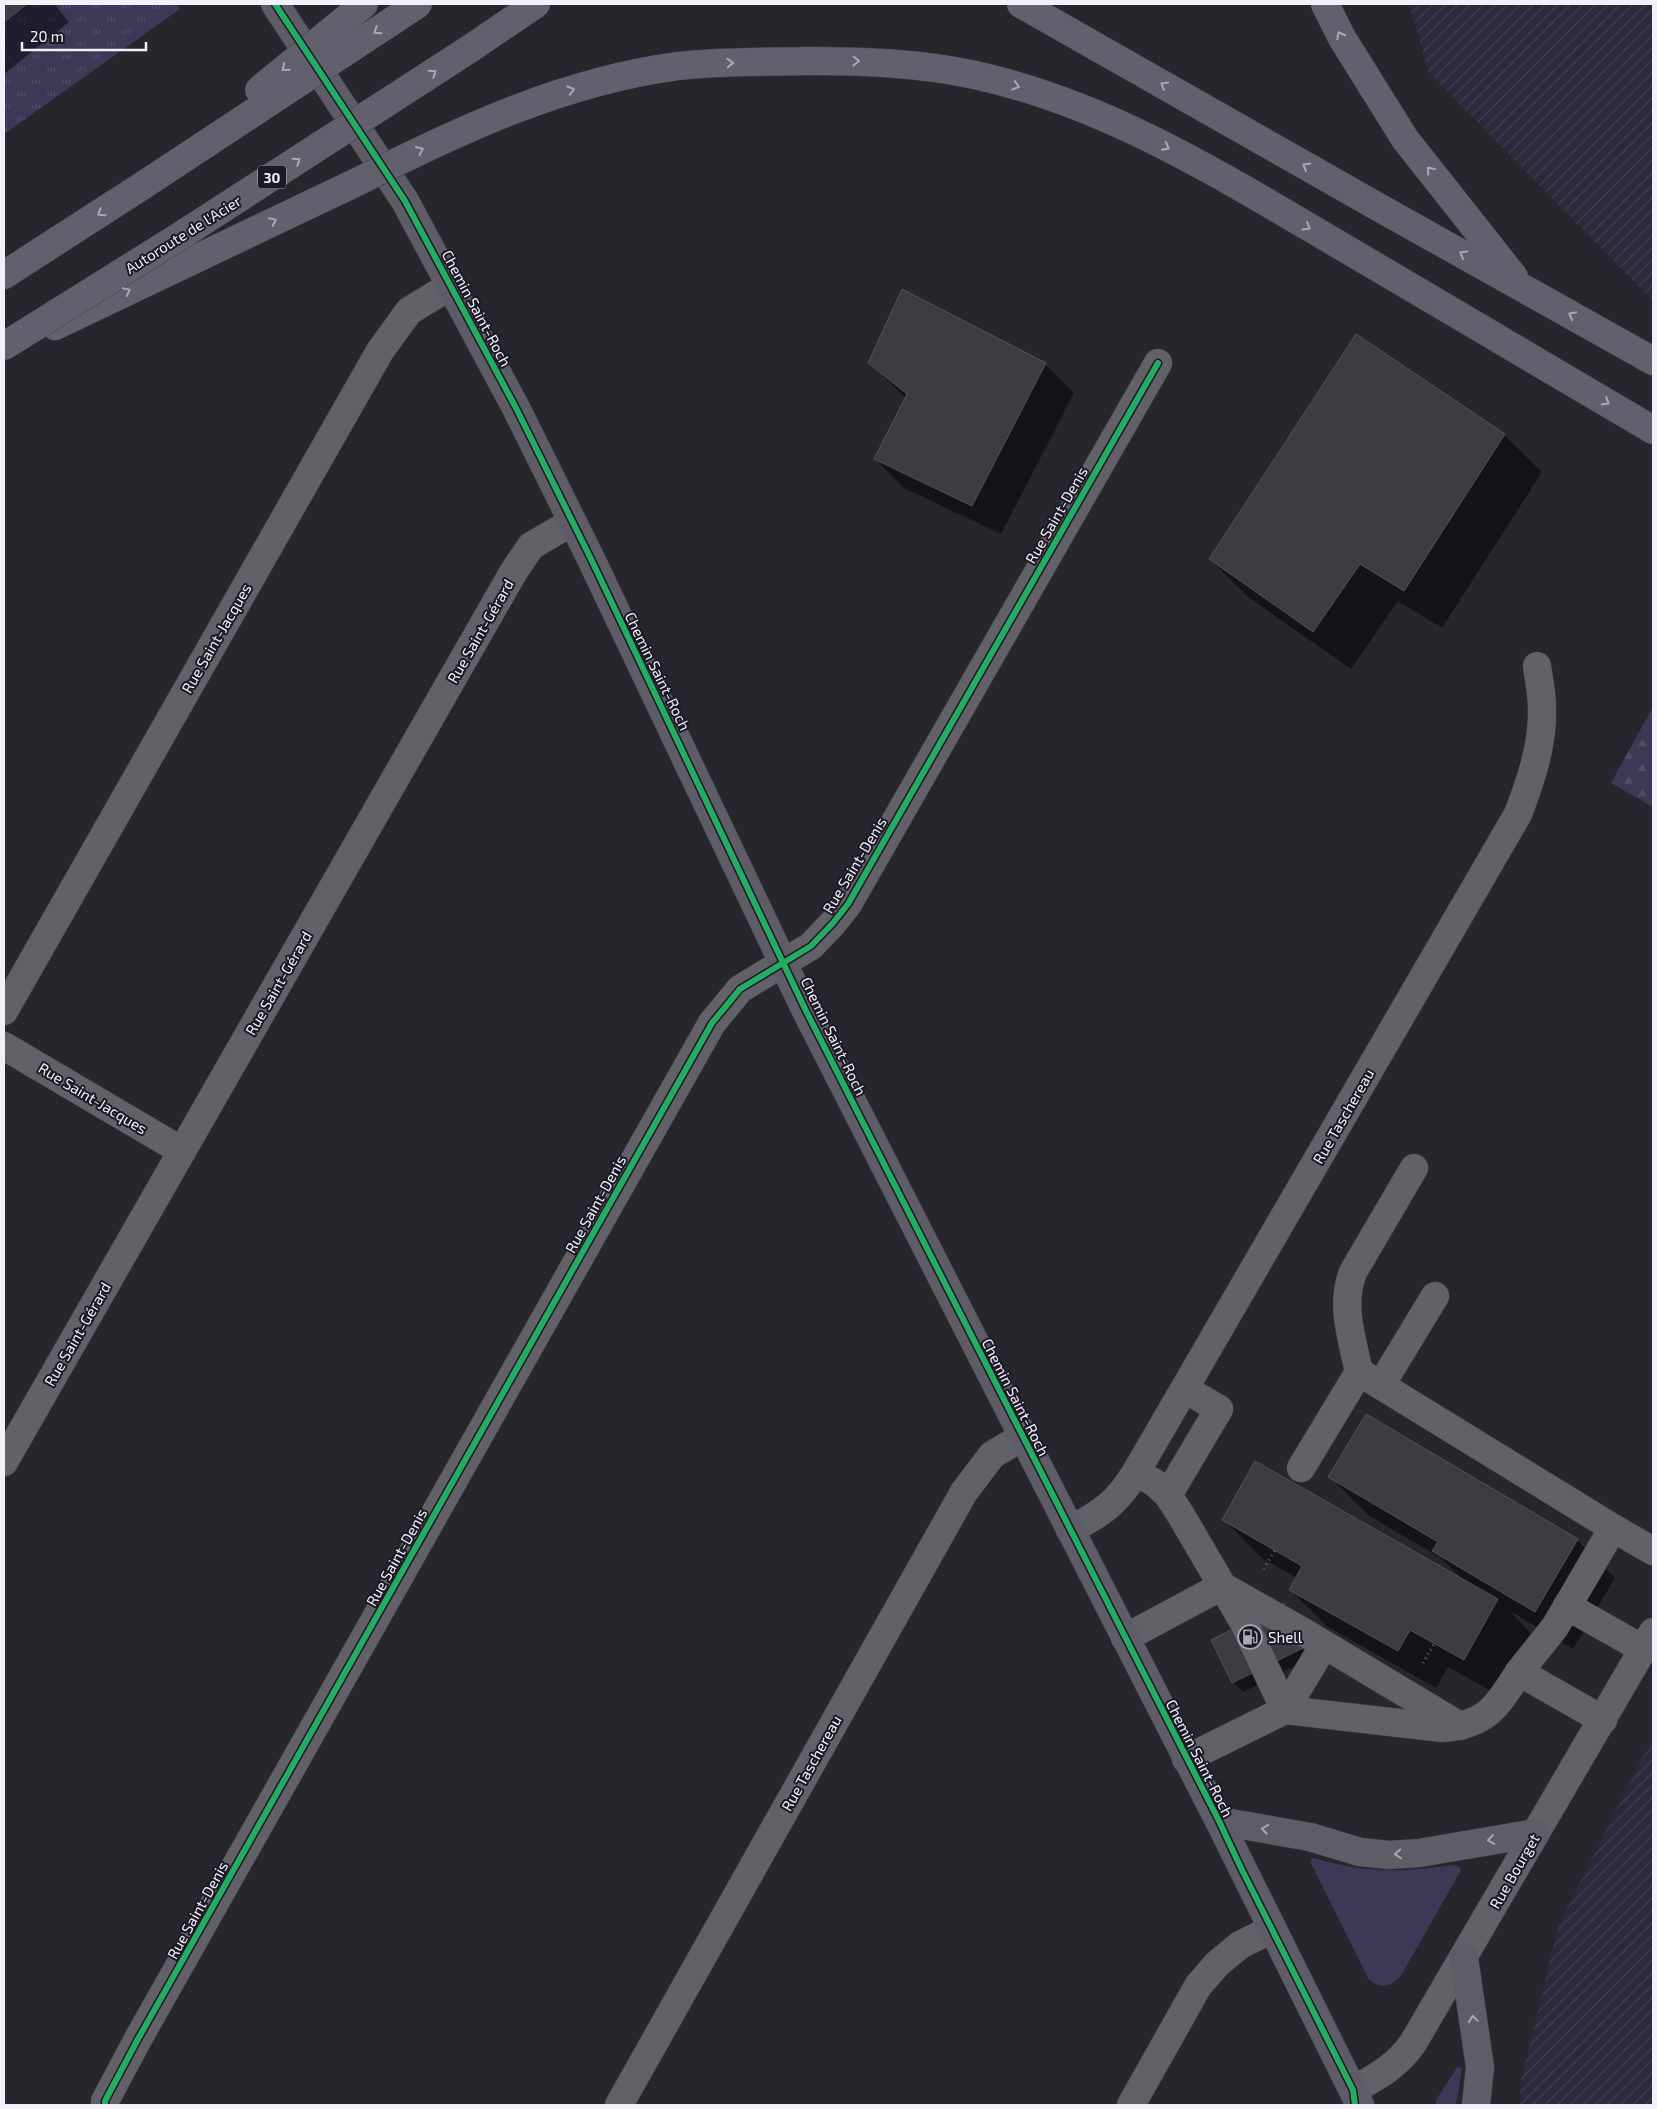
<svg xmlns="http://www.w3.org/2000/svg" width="1657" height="2109" font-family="'Exo 2',sans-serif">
	<defs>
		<pattern id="industrial-furrows" width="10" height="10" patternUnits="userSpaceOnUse" patternTransform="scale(1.25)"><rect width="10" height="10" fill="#2d293c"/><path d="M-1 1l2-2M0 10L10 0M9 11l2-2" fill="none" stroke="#423e4f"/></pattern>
		<pattern id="forest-firs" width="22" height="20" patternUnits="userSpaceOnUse" patternTransform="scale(1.25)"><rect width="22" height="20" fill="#3e3857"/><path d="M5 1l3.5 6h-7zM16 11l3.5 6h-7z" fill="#514c68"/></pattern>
		<pattern id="park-tufts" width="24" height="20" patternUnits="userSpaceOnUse" patternTransform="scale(1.25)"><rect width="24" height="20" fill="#3e3857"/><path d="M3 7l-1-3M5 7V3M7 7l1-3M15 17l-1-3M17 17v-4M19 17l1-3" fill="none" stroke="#514c68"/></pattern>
	</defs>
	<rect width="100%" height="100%" fill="#27262d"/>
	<g fill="url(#industrial-furrows)">
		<polygon points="1409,4 1653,4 1653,301 1429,73"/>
		<polygon points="1653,1739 1653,2105 1521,2105 1520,2085 1558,1927 1640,1762"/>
	</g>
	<g fill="#3e3857">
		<path d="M1313,1858C1366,1873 1398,1873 1452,1865L1458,1866L1461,1870L1401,1976C1390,1987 1382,1989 1369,1980L1310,1861Z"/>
		<polygon points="1458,2066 1462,2069 1456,2105 1436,2105 1436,2100"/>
	</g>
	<polygon fill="url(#forest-firs)" points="1653,707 1653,807 1611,783"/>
	<polygon fill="url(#park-tufts)" points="4,4 176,4 180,9 4,134"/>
	<g fill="#0007">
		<polygon points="4,4 54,4 69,22 4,74"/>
		<polygon points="869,363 1045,364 1074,393 1001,534 904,488 875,459 906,398"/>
		<polygon points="1504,435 1542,472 1442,628 1398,601 1351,669 1248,597 1210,559"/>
		<polygon points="1330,1477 1577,1540 1615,1578 1573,1649 1510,1611 1535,1638 1502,1697 1448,1667 1436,1688 1328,1627 1290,1590 1297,1578 1262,1558 1224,1520 1462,1579 1441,1558 1368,1515"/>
		<polygon points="1283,1605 1313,1657 1243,1692 1233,1682"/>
	</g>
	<g fill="#3e3c43" stroke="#525158">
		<polygon points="4,4 27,4 4,22"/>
		<polygon points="902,289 1046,363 972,506 874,459 907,394 868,363"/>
		<polygon points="1356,334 1505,434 1404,591 1360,564 1313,632 1209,559"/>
		<polygon points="1366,1414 1578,1539 1535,1612 1432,1551 1438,1542 1328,1477"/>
		<polygon points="1255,1461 1498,1599 1464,1660 1410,1630 1398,1651 1289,1590 1302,1566 1222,1520"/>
		<polygon points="1284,1603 1305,1647 1232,1683 1211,1640"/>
	</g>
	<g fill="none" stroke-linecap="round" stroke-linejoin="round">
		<g stroke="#424146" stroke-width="29">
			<g id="minor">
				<polyline points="4,1011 380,351 409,311 450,286"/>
				<polyline points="4,1046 182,1151"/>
				<path d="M1359,1372C1352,1338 1340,1305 1353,1272L1414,1168"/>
				<polyline points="1381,1385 1435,1296"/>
				<polyline points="4,1462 514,571 531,546 572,522"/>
				<polyline points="1301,1468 1359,1372 1613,1528"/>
				<path d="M1136,1472L1155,1483L1168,1495L1182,1517L1244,1623L1285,1710L1443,1728C1487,1725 1497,1706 1519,1672L1603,1720"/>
				<polyline points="1168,1495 1219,1409 1185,1389"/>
				<path d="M1070,1530C1102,1513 1117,1503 1136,1472L1518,814C1531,780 1543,745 1542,708C1542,694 1539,680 1537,666"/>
				<polyline points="1567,1606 1643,1649"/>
				<polyline points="1125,1638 1222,1586 1305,1633 1460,1726"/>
				<polyline points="1519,1672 1555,1627 1613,1528 1653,1551"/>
				<polyline points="1186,1759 1285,1710 1324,1645"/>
				<path d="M1353,2090C1377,2077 1397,2066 1413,2043L1653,1632"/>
				<polyline points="105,2105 105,2101 138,2039 712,1023 740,989 811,946 833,923 848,904 1158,363"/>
				<polyline points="619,2105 964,1492 992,1455 1022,1437"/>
				<polyline points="1131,2105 1198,1986 1217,1964 1240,1945 1272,1929"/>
			</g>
		</g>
		<g stroke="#424146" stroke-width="29">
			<g id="major">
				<polyline points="275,4 405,201 516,408 591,559 806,1011 1219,1821 1360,2105"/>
				<polyline points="1219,1821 1310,1837 1360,1852 1389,1855 1419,1853 1536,1833"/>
				<polyline points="1464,1958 1480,2067 1476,2105"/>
			</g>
		</g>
		<g stroke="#424146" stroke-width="29">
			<g id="highway">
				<polyline points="1021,4 1380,208 1653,361"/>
				<polyline points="1325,4 1342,38 1405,139 1514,277"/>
				<path d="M807,61C864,61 920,63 975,75C1113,105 1233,183 1353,253C1453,312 1553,371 1653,430"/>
				<polyline points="4,275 142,186"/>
				<polyline points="55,326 361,180"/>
			</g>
		</g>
		<g stroke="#636368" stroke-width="3" stroke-dasharray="1 4" stroke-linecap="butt">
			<polyline points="1264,1569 1275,1550"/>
			<polyline points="1423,1663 1434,1644"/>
		</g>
		<use href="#minor" stroke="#626167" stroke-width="28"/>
		<use href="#major" stroke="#5e5d67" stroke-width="28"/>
		<use href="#highway" stroke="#62606d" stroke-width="28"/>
		<g stroke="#424146" stroke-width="29" stroke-linecap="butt">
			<g id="highway-bridge">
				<polyline points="259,90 364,4"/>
				<path d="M361,180C461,129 565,81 678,66C720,61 764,62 807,61"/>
				<polyline points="142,186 418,4"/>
				<polyline points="4,346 177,238 468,50 536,4"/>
			</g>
		</g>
		<use href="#highway-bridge" stroke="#62606d" stroke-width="28"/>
		<g stroke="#1c1926" stroke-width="9">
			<g id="cycleway">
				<polyline points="275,4 405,201 516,408 591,559 806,1011 1219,1821 1241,1868 1353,2090 1355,2105"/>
				<polyline points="105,2105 105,2101 138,2039 712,1023 740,989 811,946 833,923 848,904 1158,363"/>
			</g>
		</g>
		<use href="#cycleway" stroke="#26ab63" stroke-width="6"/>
	</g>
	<defs><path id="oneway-chevron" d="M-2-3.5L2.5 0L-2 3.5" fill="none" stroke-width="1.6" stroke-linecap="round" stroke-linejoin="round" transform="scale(1.25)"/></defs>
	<g stroke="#aaa8b4">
		<use href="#oneway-chevron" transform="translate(377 31) rotate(147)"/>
		<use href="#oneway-chevron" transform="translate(1340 35) rotate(-118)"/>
		<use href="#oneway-chevron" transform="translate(856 61) rotate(1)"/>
		<use href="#oneway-chevron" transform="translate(730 63) rotate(-2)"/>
		<use href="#oneway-chevron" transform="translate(285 68) rotate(141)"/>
		<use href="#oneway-chevron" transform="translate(433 73) rotate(-33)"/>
		<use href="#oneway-chevron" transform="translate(1164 85) rotate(-150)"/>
		<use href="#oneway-chevron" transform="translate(1016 86) rotate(16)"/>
		<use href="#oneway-chevron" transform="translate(571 90) rotate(-16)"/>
		<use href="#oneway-chevron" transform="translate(1166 147) rotate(28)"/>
		<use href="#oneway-chevron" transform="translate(420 150) rotate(-25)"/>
		<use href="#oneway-chevron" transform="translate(297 161) rotate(-33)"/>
		<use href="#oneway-chevron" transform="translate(1306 166) rotate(-150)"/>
		<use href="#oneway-chevron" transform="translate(1430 170) rotate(-129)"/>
		<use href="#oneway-chevron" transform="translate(101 213) rotate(147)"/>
		<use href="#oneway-chevron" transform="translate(273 221) rotate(-26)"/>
		<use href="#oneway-chevron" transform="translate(1307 227) rotate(30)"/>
		<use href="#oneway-chevron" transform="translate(1463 254) rotate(-151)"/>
		<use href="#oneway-chevron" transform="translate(127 291) rotate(-26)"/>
		<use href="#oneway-chevron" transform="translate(1572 315) rotate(-151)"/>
		<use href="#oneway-chevron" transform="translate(1606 402) rotate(31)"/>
	</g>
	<g stroke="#a8a7b0">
		<use href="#oneway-chevron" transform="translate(1265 1829) rotate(-170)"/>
		<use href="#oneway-chevron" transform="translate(1491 1840) rotate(171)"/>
		<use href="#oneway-chevron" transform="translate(1398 1854) rotate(176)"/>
		<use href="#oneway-chevron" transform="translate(1473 2019) rotate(-98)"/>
	</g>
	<defs>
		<g id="fuel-ring" transform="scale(1.25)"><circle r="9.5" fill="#1c1926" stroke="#abaab2" stroke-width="1.5"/><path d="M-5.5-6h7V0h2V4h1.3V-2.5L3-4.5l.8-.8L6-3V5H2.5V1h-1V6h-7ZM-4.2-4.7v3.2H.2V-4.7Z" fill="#abaab2"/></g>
	</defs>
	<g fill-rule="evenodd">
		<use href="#fuel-ring" x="1250" y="1637"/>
	</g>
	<g text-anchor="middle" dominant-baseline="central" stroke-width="4" stroke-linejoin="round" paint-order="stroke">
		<rect fill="#1c1926" stroke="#b2b0ba" stroke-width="1" x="258" y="165.5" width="28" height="23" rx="4"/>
		<g font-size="14" font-weight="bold" fill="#f2f1fa">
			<text x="272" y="177">30</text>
		</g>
		<g font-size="15" fill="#f2f1fa" stroke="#1c1926">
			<text transform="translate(183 234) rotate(-32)">Autoroute de l'Acier</text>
			<text transform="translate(477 308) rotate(62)">Chemin Saint-Roch</text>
			<text transform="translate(1056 515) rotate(-60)">Rue Saint-Denis</text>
			<text transform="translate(480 631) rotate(-60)">Rue Saint-Gérard</text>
			<text transform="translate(216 638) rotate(-60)">Rue Saint-Jacques</text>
			<text transform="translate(658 671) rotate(64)">Chemin Saint-Roch</text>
			<text transform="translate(854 865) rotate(-59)">Rue Saint-Denis</text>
			<text transform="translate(278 983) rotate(-60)">Rue Saint-Gérard</text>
			<text transform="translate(834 1036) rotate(64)">Chemin Saint-Roch</text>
			<text transform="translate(93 1098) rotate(31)">Rue Saint-Jacques</text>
			<text transform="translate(1343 1116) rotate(-60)">Rue Taschereau</text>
			<text transform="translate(595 1204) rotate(-61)">Rue Saint-Denis</text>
			<text transform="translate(77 1334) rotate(-60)">Rue Saint-Gérard</text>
			<text transform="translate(1016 1397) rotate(63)">Chemin Saint-Roch</text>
			<text transform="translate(396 1557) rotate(-61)">Rue Saint-Denis</text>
			<text transform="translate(1200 1758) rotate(63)">Chemin Saint-Roch</text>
			<text transform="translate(811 1763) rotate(-61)">Rue Taschereau</text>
			<text transform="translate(1514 1871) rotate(-60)">Rue Bourget</text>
			<text transform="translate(197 1910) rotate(-61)">Rue Saint-Denis</text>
		</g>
		<g font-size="15" fill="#f2f1fa" stroke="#1c1926" text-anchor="start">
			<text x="1268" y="1637">Shell</text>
		</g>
	</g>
	<rect width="1657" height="2109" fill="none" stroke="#f2f1fa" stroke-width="10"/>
	<path d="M22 42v8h124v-8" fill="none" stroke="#f2f1fa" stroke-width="2.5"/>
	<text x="30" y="42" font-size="15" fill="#f2f1fa" stroke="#1c1926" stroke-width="4" paint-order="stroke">20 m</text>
</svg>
